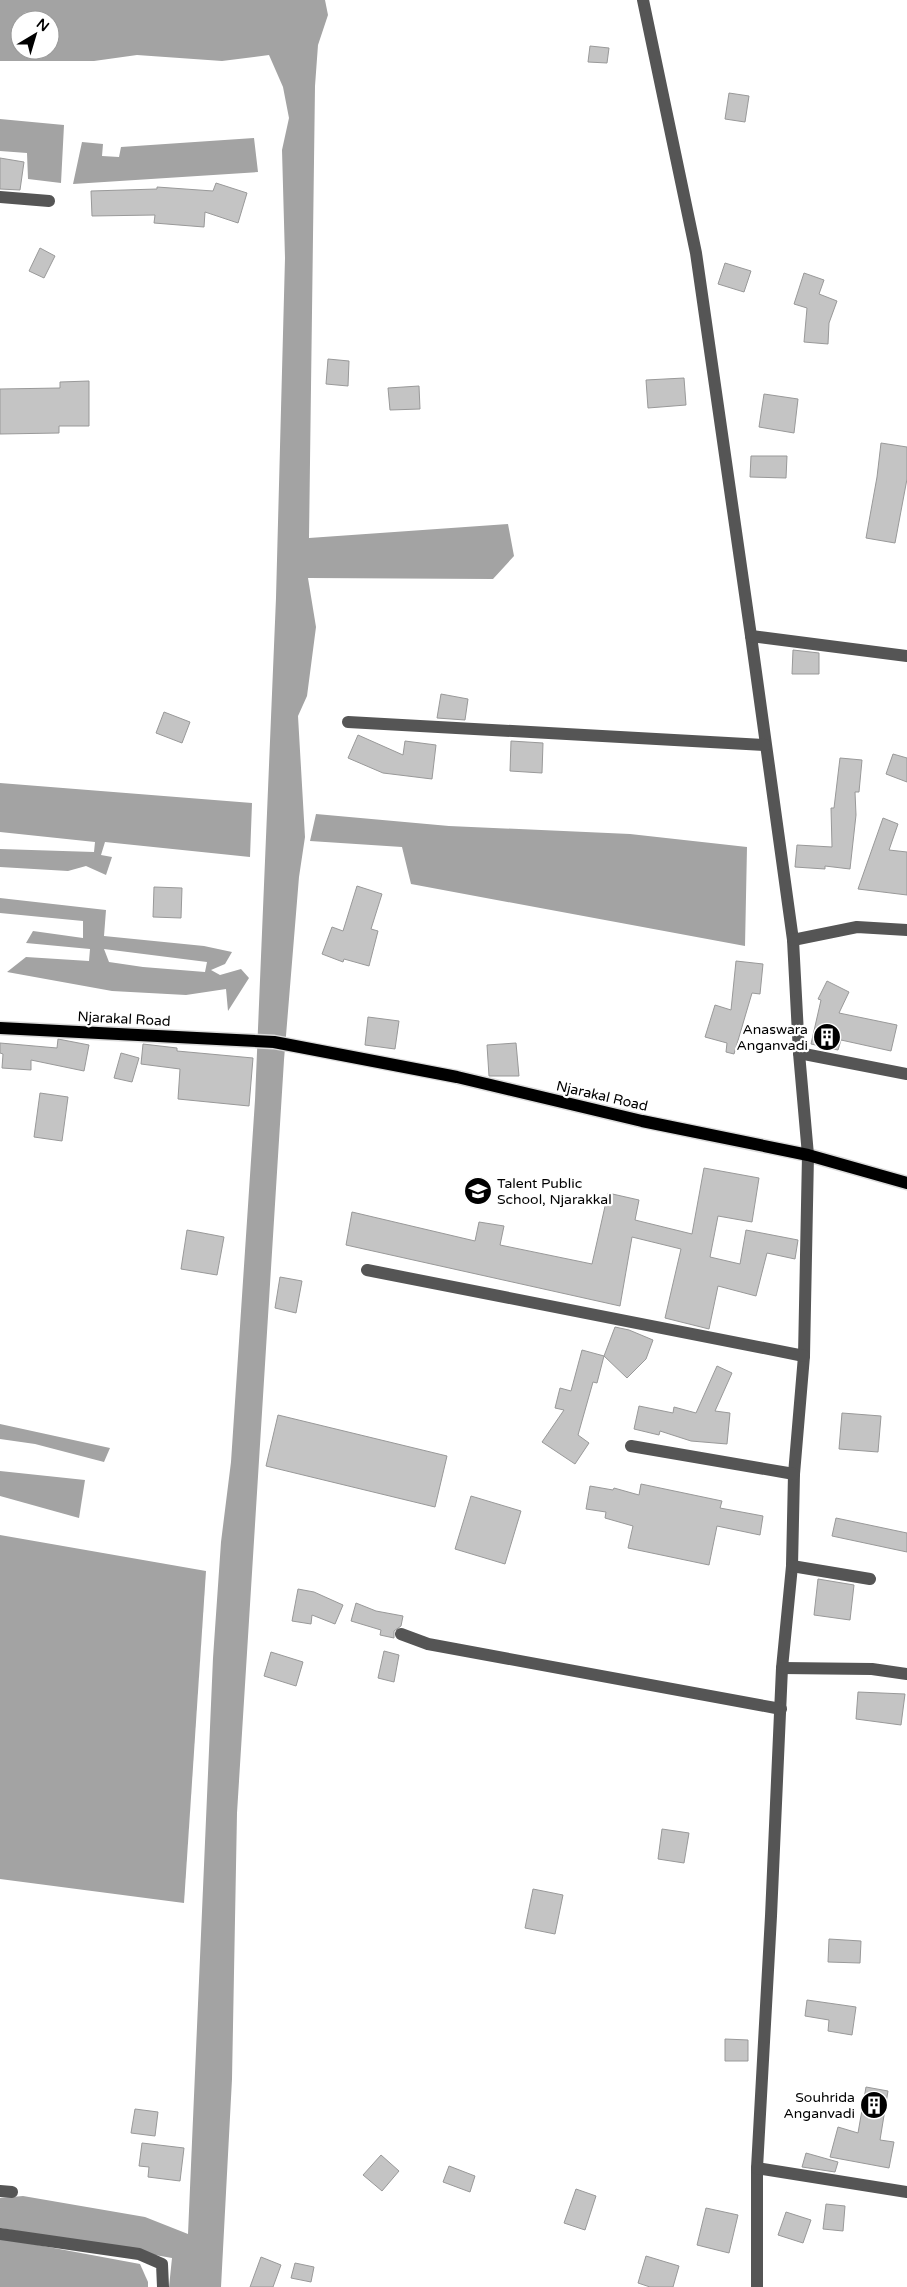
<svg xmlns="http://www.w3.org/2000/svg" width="907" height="2287" font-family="'Varela Round',sans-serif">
	<rect width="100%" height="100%" fill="#fff"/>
	<g fill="#a3a3a3" fill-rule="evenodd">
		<path d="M0,0H325L328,15L318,45L315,86L309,538L508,524L514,556L493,579L308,578L316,627L307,696L298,716L305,837L299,877L284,1060L237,1813L232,2079L221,2287H169L172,2258L0,2228V2198L23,2196L145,2217L188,2234L213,1658L221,1542L231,1462L255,1100L276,598L285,258L282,150L289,118L283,87L269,55L222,61L137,55L94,61H0ZM20,20H50V50H20Z"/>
		<polygon points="0,119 64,125 61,183 28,179 27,153 0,151"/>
		<polygon points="254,138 258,172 73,184 82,142 103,144 102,156 119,157 121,147"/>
		<polygon points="0,783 252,803 250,857 105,842 101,855 112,857 106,875 86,866 68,871 0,867 0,849 94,852 95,842 0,832"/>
		<polygon points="316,814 449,826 630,834 747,847 745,946 411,884 402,847 310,841"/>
		<path d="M0,898L106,910L104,936L204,946L232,952L225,964L211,970L220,975L241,969L249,978L228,1011L226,989L186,995L112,991L7,972L26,957L89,961L90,949L26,943L33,931L83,938V921L0,913ZM104,949L207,962L205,972L143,967L109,962Z"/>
		<polygon points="0,1424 110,1448 104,1462 35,1444 0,1439"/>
		<polygon points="0,1471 85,1480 79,1518 0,1496"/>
		<polygon points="0,1535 206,1571 184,1903 0,1879"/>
		<polygon points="0,2238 140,2264 148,2282 148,2287 0,2287"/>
	</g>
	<g fill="#c4c4c4" stroke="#999">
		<polygon points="590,46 609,48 607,63 588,62"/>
		<polygon points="729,93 749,96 745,122 725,119"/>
		<polygon points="0,158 24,162 20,190 0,189"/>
		<polygon points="216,183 247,193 238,223 205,212 204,227 154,223 155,215 92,216 91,191 157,189 157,187 213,191"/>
		<polygon points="40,248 55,256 44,278 29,271"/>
		<polygon points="725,263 751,271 744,292 718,284"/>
		<polygon points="804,273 824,280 819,294 837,301 829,323 828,344 804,342 807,308 794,304"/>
		<polygon points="328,359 349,361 348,386 326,384"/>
		<polygon points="684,378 686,405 648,408 646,380"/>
		<polygon points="89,381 89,426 59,426 59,433 0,434 0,389 60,388 60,382"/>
		<polygon points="419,386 420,409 390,410 388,388"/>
		<polygon points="764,394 798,399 794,433 759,427"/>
		<polygon points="881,443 907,447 907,479 895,543 866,538 877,477"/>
		<polygon points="751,456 787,456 786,478 750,477"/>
		<polygon points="793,650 819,653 819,674 792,674"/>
		<polygon points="441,694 468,699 465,720 437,718"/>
		<polygon points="164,712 190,722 182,743 156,733"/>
		<polygon points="358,735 403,755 405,741 436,745 432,779 383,773 348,758"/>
		<polygon points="511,741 543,743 542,773 510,771"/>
		<polygon points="893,754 907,758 907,782 886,774"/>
		<polygon points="840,758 862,760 859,792 855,792 856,815 850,869 825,866 825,869 795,867 797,845 832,847 831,808 834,808"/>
		<polygon points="883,818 898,824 889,850 907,852 907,895 858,889"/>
		<polygon points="357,886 382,894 371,929 378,931 369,966 344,959 343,962 322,954 332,927 343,931"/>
		<polygon points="154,887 182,888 181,918 153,917"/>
		<polygon points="736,961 763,964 760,994 752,993 734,1054 726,1052 727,1043 705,1037 715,1005 731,1010"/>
		<polygon points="827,981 849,992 839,1013 897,1025 891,1051 841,1040 838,1050 811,1044 821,1000 818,999"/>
		<polygon points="368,1017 399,1021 395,1049 365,1045"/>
		<polygon points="58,1039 89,1045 84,1071 31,1060 31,1070 2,1068 3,1054 0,1053 0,1043 57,1048"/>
		<polygon points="516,1043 519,1076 489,1076 487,1045"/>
		<polygon points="143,1044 177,1048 177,1051 253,1058 249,1106 178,1099 180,1069 141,1064"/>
		<polygon points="121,1053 139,1058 132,1082 114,1078"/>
		<polygon points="40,1093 68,1097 62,1141 34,1137"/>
		<polygon points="704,1168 759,1178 752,1222 718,1216 710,1257 740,1264 746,1230 798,1240 795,1259 767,1253 756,1296 718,1286 709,1329 665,1318 681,1249 632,1237 620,1306 346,1245 352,1212 475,1241 479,1222 504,1226 500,1245 592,1264 608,1193 639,1200 635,1220 692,1234"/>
		<polygon points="187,1230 224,1237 217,1275 181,1269"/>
		<polygon points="280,1277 302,1281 296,1313 275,1308"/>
		<polygon points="615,1327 629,1330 653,1340 646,1359 627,1378 604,1356 597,1383 593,1382 578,1435 589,1443 575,1464 542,1442 564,1410 555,1408 560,1388 571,1391 582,1350 604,1356"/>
		<polygon points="717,1366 732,1373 715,1411 730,1413 727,1444 691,1441 660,1431 659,1435 634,1429 639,1406 673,1413 674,1407 696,1413"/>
		<polygon points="842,1413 881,1416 878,1452 839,1449"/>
		<polygon points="278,1415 447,1456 435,1507 266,1466"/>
		<polygon points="641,1484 722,1501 720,1508 763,1516 760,1535 717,1526 709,1565 628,1548 633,1526 605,1518 606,1512 586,1509 590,1486 613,1490 614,1488 639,1495"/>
		<polygon points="471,1496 521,1511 505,1564 455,1549"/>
		<polygon points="836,1518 907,1533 907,1552 832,1536"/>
		<polygon points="818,1579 854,1585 850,1620 814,1615"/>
		<polygon points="298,1589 314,1592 343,1605 335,1624 312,1615 311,1624 292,1621"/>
		<polygon points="356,1603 376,1611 403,1616 401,1626 394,1631 394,1638 380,1635 381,1630 351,1621"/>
		<polygon points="384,1651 399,1655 394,1682 378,1678"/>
		<polygon points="271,1652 303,1662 296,1686 264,1676"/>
		<polygon points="858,1692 905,1694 901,1725 856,1719"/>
		<polygon points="662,1829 689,1833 684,1863 658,1859"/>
		<polygon points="533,1889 563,1895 555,1934 525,1928"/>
		<polygon points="829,1939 861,1941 860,1963 828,1962"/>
		<polygon points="807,2000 856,2007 852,2035 828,2031 829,2020 805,2016"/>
		<polygon points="725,2039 748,2040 748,2061 725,2061"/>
		<polygon points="866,2087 888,2091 880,2140 894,2142 889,2168 830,2157 838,2127 858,2133"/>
		<polygon points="135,2109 158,2112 155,2136 131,2133"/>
		<polygon points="142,2143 184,2148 180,2181 148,2177 149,2167 139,2166"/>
		<polygon points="806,2153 838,2162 835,2172 802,2167"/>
		<polygon points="381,2155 399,2171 382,2191 363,2175"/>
		<polygon points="449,2166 475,2176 470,2192 443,2182"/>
		<polygon points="576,2189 596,2196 585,2230 564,2223"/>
		<polygon points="826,2204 845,2206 843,2231 823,2229"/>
		<polygon points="706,2208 738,2215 729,2253 697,2245"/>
		<polygon points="786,2212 811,2220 803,2243 778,2235"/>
		<polygon points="646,2256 679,2266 673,2287 650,2287 638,2283"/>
		<polygon points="261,2257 281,2265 273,2287 250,2287"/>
		<polygon points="295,2263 314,2267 311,2282 291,2278"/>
	</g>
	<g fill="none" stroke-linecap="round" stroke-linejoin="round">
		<g stroke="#dbdbdb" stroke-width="15">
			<polyline id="major" points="0,1028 274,1042 457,1077 642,1121 808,1155 907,1183"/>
		</g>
		<g stroke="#555" stroke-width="12">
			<polyline points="643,0 696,253 751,636 793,940 799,1053 808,1155 804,1356 794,1474 792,1566 782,1668 771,1916 757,2168 757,2287"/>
			<polyline points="0,197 49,201"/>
			<polyline points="751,636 907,656"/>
			<polyline points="348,722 765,745"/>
			<polyline points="793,940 857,927 907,930"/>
			<polyline points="799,1053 907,1074"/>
			<polyline points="367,1270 804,1356"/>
			<polyline points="631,1446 794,1474"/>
			<polyline points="792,1566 870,1579"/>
			<polyline points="401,1634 428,1644 781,1709"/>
			<polyline points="782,1668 872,1669 907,1674"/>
			<polyline points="757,2168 907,2192"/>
			<polyline points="0,2191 12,2192"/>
			<polyline points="0,2234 139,2254 162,2264 163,2287"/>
		</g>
		<use href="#major" stroke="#000" stroke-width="12"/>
	</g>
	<defs>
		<g id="building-disc" transform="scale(1.4375)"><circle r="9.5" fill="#000" stroke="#fff"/><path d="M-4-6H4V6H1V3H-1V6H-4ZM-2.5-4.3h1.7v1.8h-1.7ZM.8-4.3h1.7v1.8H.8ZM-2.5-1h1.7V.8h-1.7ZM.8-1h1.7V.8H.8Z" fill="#fff"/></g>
		<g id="school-disc" transform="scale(1.4375)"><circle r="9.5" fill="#000" stroke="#fff"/><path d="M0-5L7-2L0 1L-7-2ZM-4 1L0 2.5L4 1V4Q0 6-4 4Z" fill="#fff"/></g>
	</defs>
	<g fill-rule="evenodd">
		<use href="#building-disc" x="827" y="1037"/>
		<use href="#school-disc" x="478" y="1191"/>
		<use href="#building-disc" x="874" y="2105"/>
	</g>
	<g text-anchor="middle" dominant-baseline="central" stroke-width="4.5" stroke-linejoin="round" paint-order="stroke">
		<g font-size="14" fill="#000" stroke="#fff">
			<text transform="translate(124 1019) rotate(3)">Njarakal Road</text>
			<text transform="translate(602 1096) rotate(13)">Njarakal Road</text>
		</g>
		<g font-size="14" fill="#000" stroke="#fff" text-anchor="end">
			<text x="808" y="1029">Anaswara<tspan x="808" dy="16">Anganvadi</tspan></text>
			<text x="497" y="1183" text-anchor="start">Talent Public<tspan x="497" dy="16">School, Njarakkal</tspan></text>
			<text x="855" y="2097">Souhrida<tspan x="855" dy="16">Anganvadi</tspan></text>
		</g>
	</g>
	<g transform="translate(35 35) rotate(38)"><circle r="24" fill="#ffffff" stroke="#999999"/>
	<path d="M0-4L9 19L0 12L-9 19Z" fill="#000000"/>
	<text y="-8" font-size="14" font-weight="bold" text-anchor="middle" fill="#000000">N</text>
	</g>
</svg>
